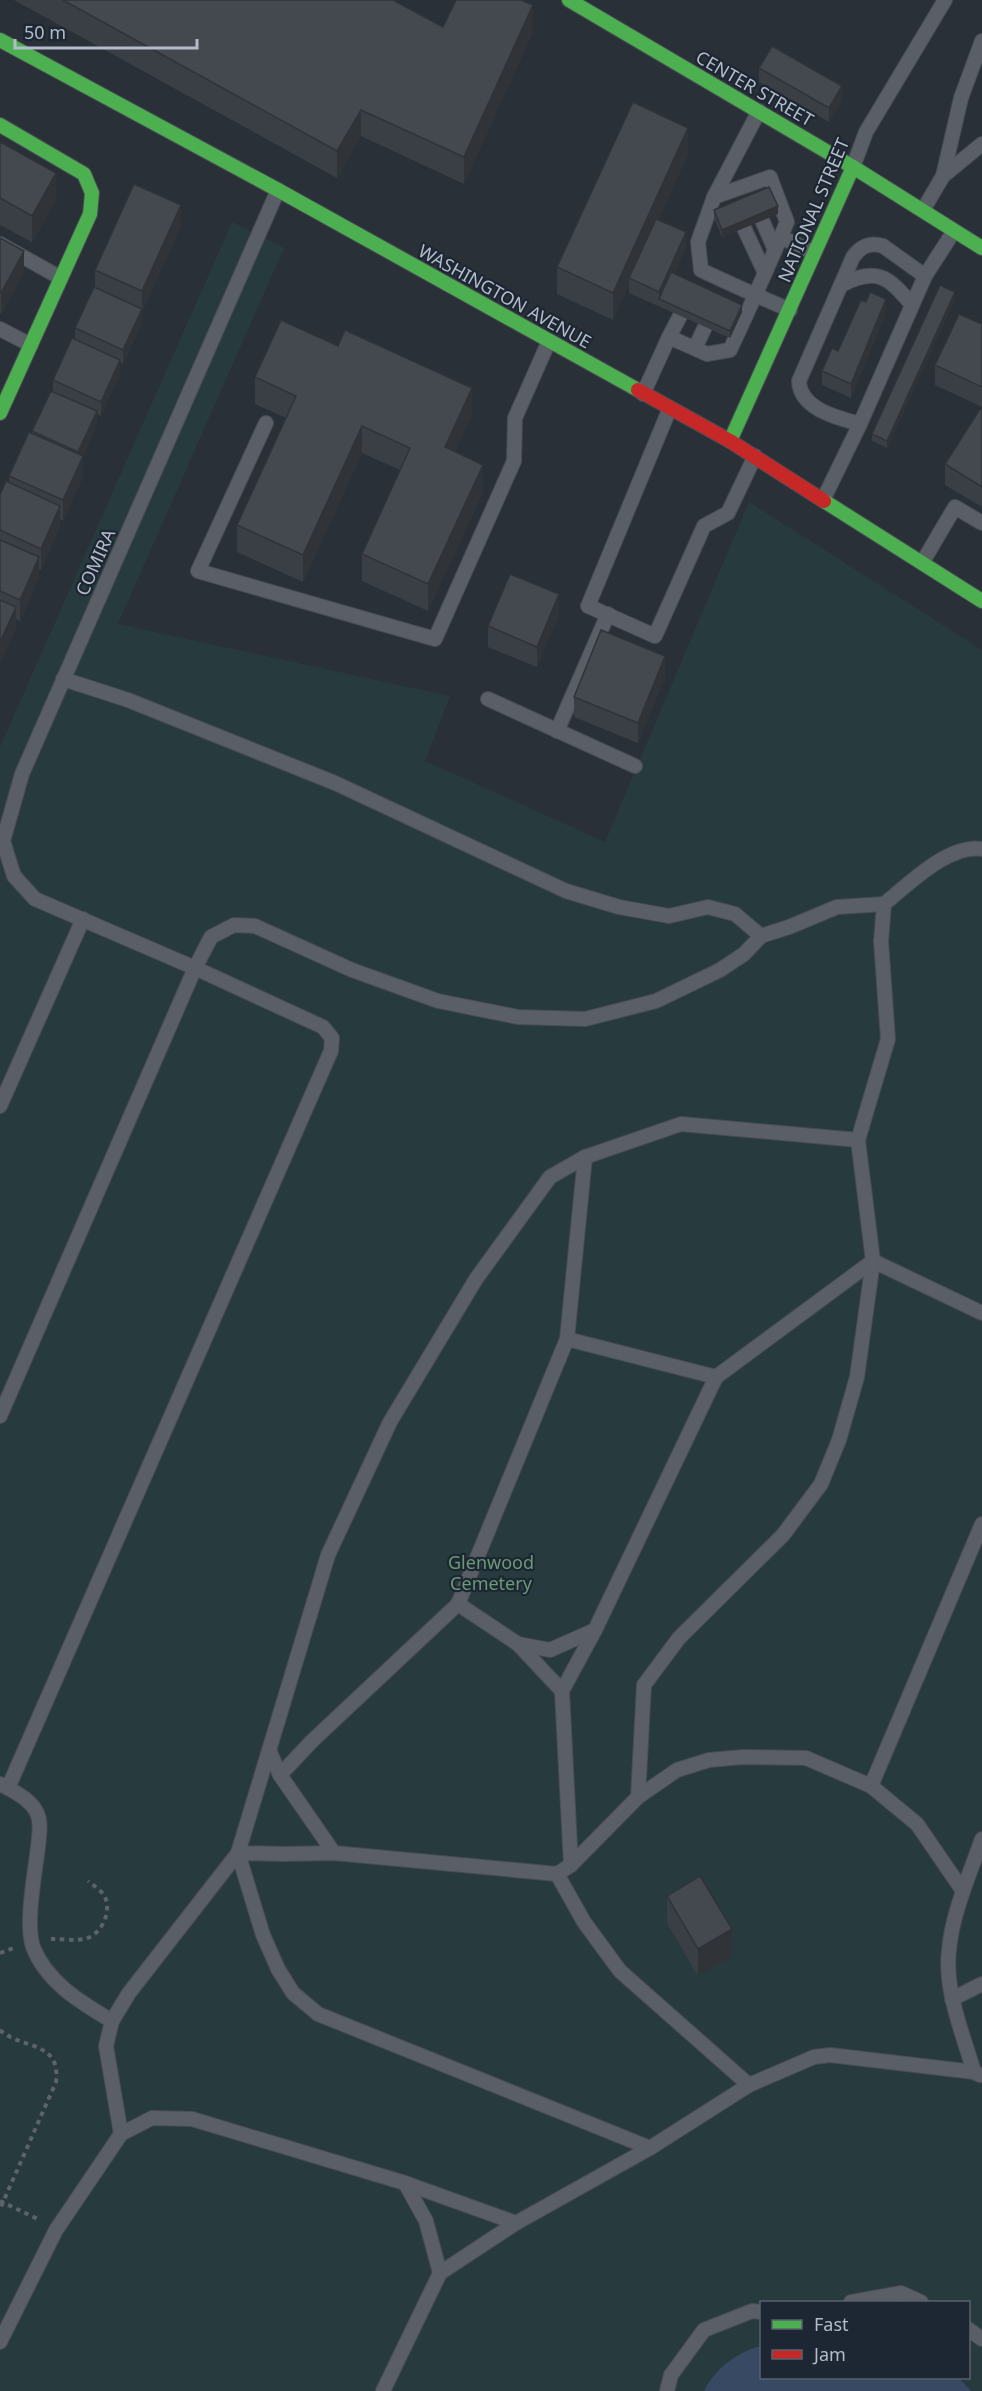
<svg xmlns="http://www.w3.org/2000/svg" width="982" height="2391" font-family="'Noto Sans',sans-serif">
	<rect width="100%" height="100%" fill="#2a3038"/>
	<path fill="#273a3e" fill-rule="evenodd" d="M232,222L284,248L118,624L450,696L425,761L605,842L749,502L982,650V2391H0V747ZM762,2302H968V2378H762Z"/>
	<path fill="#384963" d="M761,2346L762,2378H959L971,2391H704C714,2370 738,2351 761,2346Z"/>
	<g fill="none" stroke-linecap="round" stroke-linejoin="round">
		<g stroke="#484c53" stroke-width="16">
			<g id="lane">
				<polyline points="853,167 866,132 945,0"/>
				<polyline points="943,176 982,144"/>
				<polyline points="714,197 759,111"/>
				<polyline points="923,210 943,176 961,98 982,41"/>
				<polyline points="762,220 775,250"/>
				<polyline points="744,228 765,273"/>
				<polyline points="781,237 814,253"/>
				<polyline points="0,244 61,278"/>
				<polyline points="925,276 954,231"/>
				<path d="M841,285C877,267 888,276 912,305"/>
				<polyline points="0,329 31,345"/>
				<polyline points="669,337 680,316"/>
				<polyline points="695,348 705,327"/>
				<path d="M643,394L669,337L707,354L730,350C750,307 769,265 787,222L770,177L714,197L698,242L701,270C730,284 760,297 790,310"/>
				<polyline points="670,408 588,606 655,636 704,526 728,513 755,456"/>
				<polyline points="266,423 198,571 435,639 514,461 515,418 549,341"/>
				<path d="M823,500L860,424L925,276L883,246C870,242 861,246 853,257L799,381C800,409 838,418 860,424"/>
				<polyline points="922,563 955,507 982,523"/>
				<polyline points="63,679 128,700 335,783 566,891 619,907 669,916 708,907 735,914 761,936"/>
				<polyline points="488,699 635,766"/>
				<polyline points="557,731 608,614"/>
				<path d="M982,849C948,844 909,884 884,904L881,941L888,1039L858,1140L873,1261L982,1313"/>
				<polyline points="0,1106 83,919"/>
				<polyline points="567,1339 716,1377 873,1261"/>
				<polyline points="0,1416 195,968 211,937 234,925 255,926 352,970 438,1001 518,1017 585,1019 656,1001 720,970 744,954 761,936 789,927 837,907 884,904"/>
				<polyline points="458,1604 518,1644 550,1650 595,1630"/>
				<polyline points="518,1644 562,1691"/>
				<polyline points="269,1750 280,1775 334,1853"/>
				<polyline points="280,1775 312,1741 458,1604 567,1339 585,1157"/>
				<polyline points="0,1784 8,1788 331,1051 332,1038 323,1027 195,968 35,899 14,876 3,841 22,774 278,190"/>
				<polyline points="871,1786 982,1524"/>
				<path d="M8,1788C18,1794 30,1800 36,1811C42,1822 39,1835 38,1847C35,1873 25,1924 33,1947C47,1983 82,2003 112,2021"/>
				<polyline points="638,1797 644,1685 679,1638 783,1535 821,1484 839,1440 857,1377 873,1261"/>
				<polyline points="571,1865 562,1691 595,1630 716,1377"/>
				<polyline points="557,1874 584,1922 620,1971 749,2085"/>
				<polyline points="952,1999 982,1984"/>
				<path d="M980,2075L974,2072C963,2034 944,1990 949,1950C952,1914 970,1873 982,1839"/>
				<polyline points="650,2148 318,2014 293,1993 278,1969 263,1935 238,1853 328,1555 390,1422 476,1279 550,1177 585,1157 681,1124 858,1140"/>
				<polyline points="405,2183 426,2221 440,2273"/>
				<polyline points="516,2223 405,2183 192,2119 152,2118 121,2134 106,2046 112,2021 129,1993 238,1853 282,1854 334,1853 557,1874 571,1865 638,1797 677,1770 709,1760 743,1757 806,1758 871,1786 917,1824 963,1891"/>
				<polyline points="851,2302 901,2293 921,2302"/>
				<polyline points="968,2329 982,2339"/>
				<polyline points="0,2342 56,2230 121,2134"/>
				<polyline points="383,2391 440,2273 516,2223 650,2148 749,2085 814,2057 830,2055 974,2072"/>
				<polyline points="667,2391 671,2375 704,2330 752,2311 762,2312"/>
			</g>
		</g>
		<g stroke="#484c53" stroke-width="16">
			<g id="fast">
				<polyline points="569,0 853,167 982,248"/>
				<polyline points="0,40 278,190 638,390"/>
				<polyline points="0,125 84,174 92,193 90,214 0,413"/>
				<polyline points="730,441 853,167"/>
				<polyline points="824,501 982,601"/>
			</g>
		</g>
		<g stroke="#484c53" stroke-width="16">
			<polyline id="jam" points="638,390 730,441 824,501"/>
		</g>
		<g stroke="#5d636a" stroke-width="4" stroke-dasharray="4.5 4.5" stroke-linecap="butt">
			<path d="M51,1939C61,1939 74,1941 84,1939C101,1936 112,1912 105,1897C102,1891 93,1885 88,1881"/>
			<polyline points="0,1953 14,1948"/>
			<path d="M0,2030C22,2050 61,2040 56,2082L0,2209"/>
			<polyline points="0,2201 40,2220"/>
		</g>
		<use href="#lane" stroke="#5a5e66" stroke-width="14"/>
		<use href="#fast" stroke="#4caf50" stroke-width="14"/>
		<use href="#jam" stroke="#c62828" stroke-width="14"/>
	</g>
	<g fill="#3a3f45">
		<polygon points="14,0 393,0 443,27 533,32 464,184 361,136 337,178"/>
		<polygon points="759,68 842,100 829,122 759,82"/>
		<polygon points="0,142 56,200 32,242 0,225"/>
		<polygon points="688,154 658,220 686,246 674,274 742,312 730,338 629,293 629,284 613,320 557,294 557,267"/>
		<polygon points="714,210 778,214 722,237 714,218"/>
		<polygon points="181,226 142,312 142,323 123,364 120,362 120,374 101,416 97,414 97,425 83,456 83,477 63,521 60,519 60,527 41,570 39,569 39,578 20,621 16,619 16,628 0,663 0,495 9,483 9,476 32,433 32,431 53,392 53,380 75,339 75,328 95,288 95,270"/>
		<polygon points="0,238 24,272 1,314 0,313"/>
		<polygon points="955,299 887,448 872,441 872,434"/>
		<polygon points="886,313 851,398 822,385 822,371 838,351"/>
		<polygon points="982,324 982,407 935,385 935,365"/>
		<polygon points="255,377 472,415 455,452 483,492 428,611 362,581 362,554 400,470 362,453 303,582 237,552 237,525 286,418 255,404"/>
		<polygon points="982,410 982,507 945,485 945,464"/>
		<polygon points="559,615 537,667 488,647 488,626"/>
		<polygon points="665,677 638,743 574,717 574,697"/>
		<polygon points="667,1896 732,1956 698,1976 667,1923"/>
	</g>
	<g fill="#303338">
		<polygon points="533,5 533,32 464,184 464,157"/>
		<polygon points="842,86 842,100 829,122 829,108"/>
		<polygon points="361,110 361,136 337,178 337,151"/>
		<polygon points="688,128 688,154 631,279 629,278 629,284 613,320 613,293"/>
		<polygon points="56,173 56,200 32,242 32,216"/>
		<polygon points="181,205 181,226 142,312 142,323 123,364 123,350 142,309 142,291"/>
		<polygon points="778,206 778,214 722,237 722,230"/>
		<polygon points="686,232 686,246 662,300 659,299 659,306 659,292"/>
		<polygon points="24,251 24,272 1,314 1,293"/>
		<polygon points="955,292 955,299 887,448 887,441"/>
		<polygon points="886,299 886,313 851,398 851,384"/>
		<polygon points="742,305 742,312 730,338 730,331"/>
		<polygon points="120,360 120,374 101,416 101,402"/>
		<polygon points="472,388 472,415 445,474 445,447"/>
		<polygon points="97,411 97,425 83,456 83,477 63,521 63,500 78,466 78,452"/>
		<polygon points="362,426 362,453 303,582 303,555"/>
		<polygon points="483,465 483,492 428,611 428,584"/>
		<polygon points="60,506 60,527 41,570 41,549"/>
		<polygon points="39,557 39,578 20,621 20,600"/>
		<polygon points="559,594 559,615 537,667 537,647"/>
		<polygon points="16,607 16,628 0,663 0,642"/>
		<polygon points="665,656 665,677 638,743 638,723"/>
		<polygon points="732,1929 732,1956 698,1976 698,1949"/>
	</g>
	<g fill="#444950" stroke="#303338" stroke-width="1.5">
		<polygon points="63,0 393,0 443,27 456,0 521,0 533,5 464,157 361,110 337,151"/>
		<polygon points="772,46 842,86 829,108 759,68"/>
		<polygon points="633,102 688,128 613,293 557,267"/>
		<polygon points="0,142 56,173 32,216 0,198"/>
		<polygon points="134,184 181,205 142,291 95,270"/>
		<polygon points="769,187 778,206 722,230 714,210"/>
		<polygon points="656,219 686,232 659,292 629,278"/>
		<polygon points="0,238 24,251 1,293 0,292"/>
		<polygon points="671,272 742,305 730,331 659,299"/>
		<polygon points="940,285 955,292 887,441 872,434"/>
		<polygon points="94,287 142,309 123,350 75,328"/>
		<polygon points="870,292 886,299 851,384 822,371 832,348 838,351 861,300 866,302"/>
		<polygon points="959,314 982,324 982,387 935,365"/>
		<polygon points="281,320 338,346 345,330 472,388 445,447 483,465 428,584 362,554 410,448 362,426 303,555 237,525 296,396 255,377"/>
		<polygon points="72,338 120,360 101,402 53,380"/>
		<polygon points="51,391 97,411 78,452 32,431"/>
		<polygon points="980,409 982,410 982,487 945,464"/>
		<polygon points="29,432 83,456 63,500 9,476"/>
		<polygon points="6,481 60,506 41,549 0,530 0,495"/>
		<polygon points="0,540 39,557 20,600 0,591"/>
		<polygon points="510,574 559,594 537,647 488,626"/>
		<polygon points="0,600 16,607 0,642"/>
		<polygon points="601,630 665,656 638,723 574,697"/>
		<polygon points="700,1876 732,1929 698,1949 667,1896"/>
	</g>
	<g text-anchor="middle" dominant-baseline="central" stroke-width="4.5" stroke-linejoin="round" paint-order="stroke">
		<g font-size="18" fill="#b4bcc9" stroke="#1d2633">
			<text transform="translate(755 88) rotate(30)">CENTER STREET</text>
			<text transform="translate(813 210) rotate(-67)">NATIONAL STREET</text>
			<text transform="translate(505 296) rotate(29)">WASHINGTON AVENUE</text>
			<text transform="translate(95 562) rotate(-66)">COMIRA</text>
		</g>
		<g font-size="18" fill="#6b9a76" stroke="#1d2633">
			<text x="491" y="1562">Glenwood<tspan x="491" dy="21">Cemetery</tspan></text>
		</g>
	</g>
	<rect x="760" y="2301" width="210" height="78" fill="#1d2633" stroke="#59626f" stroke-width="1.5"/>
	<rect x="772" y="2320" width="30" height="9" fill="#4caf50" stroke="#59626f" stroke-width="1.5"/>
	<text x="814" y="2331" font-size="18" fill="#b4bcc9">Fast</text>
	<rect x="772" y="2350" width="30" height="9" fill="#c62828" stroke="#59626f" stroke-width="1.5"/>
	<text x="814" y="2361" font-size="18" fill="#b4bcc9">Jam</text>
	<path d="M15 39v9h182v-9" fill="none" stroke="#b4bcc9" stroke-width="3"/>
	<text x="24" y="39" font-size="18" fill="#b4bcc9" stroke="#1d2633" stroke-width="4.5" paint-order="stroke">50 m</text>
</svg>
